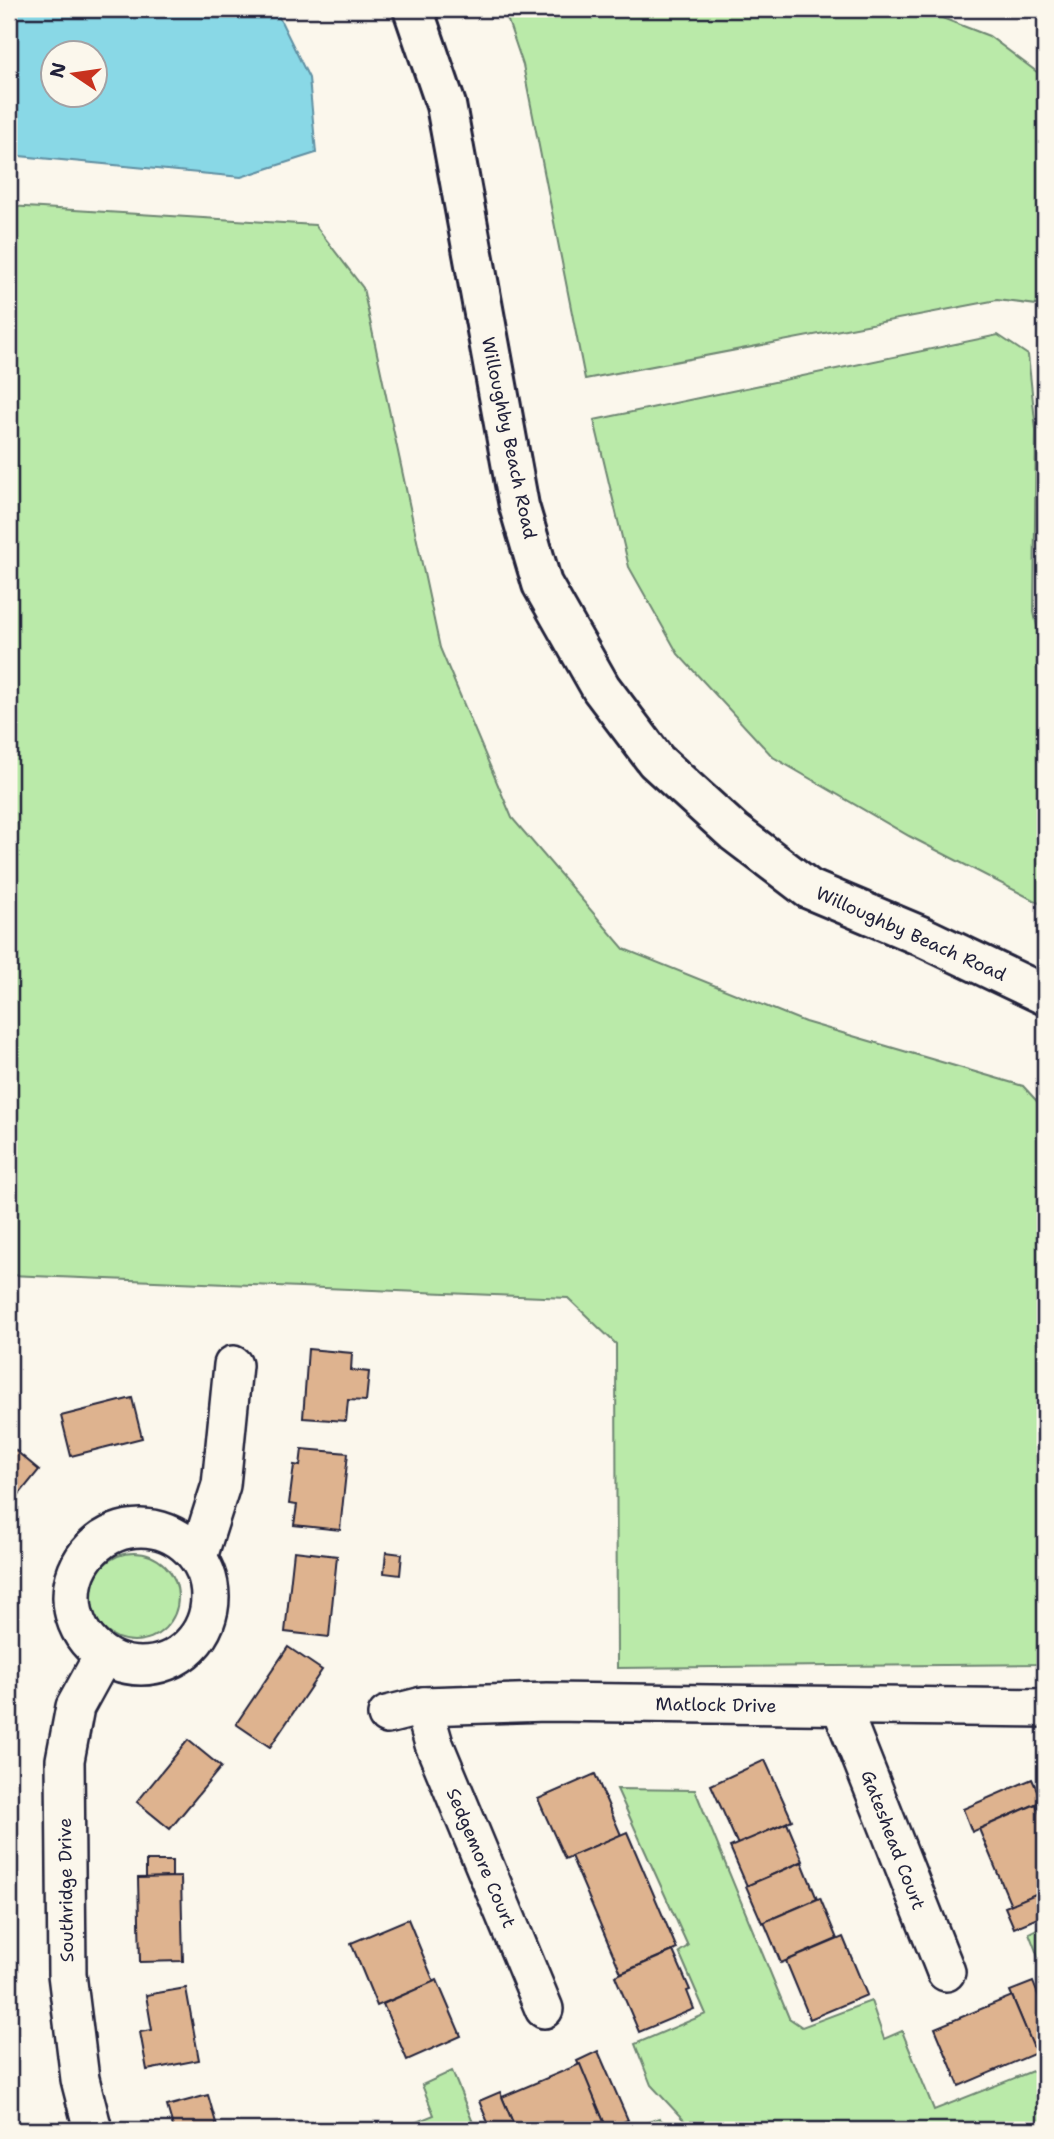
<svg xmlns="http://www.w3.org/2000/svg" width="1054" height="2139" font-family="'Shantell Sans',sans-serif">
	<rect width="100%" height="100%" fill="#fbf7ec"/>
	<filter id="ink" filterUnits="userSpaceOnUse"><feTurbulence type="fractalNoise" baseFrequency=".0143" numOctaves="2"/><feDisplacementMap in="SourceGraphic" scale="14" xChannelSelector="R" yChannelSelector="G"/><feConvolveMatrix kernelMatrix="1 2 1 2 8 2 1 2 1" color-interpolation-filters="sRGB"/></filter>
	<g filter="url(#ink)">
		<g fill="#baeaa9" stroke="#6e8672" stroke-width="2">
			<polygon points="504,9 919,9 989,36 1045,78 1045,306 997,300 585,379 523,65"/>
			<polygon points="9,206 315,225 363,288 440,648 512,818 624,949 805,1022 1023,1086 1045,1110 1045,1664 617,1668 616,1344 568,1298 9,1275"/>
			<polygon points="998,335 1028,355 1036,430 1034,612 1045,666 1045,906 909,836 773,757 678,654 629,567 594,420"/>
			<circle cx="134" cy="1597" r="44"/>
			<polygon points="617,1789 695,1790 789,2018 802,2027 871,2001 884,2039 902,2031 934,2110 1045,2066 1045,2130 1030,2130 1026,2122 1007,2130 693,2130 651,2085 635,2044 706,2014 679,1952 688,1946"/>
			<polygon points="1045,1925 1045,1975 1029,1933"/>
			<polygon points="452,2071 476,2130 405,2130 404,2127 434,2115 422,2085"/>
			<polygon points="659,2118 672,2130 629,2130"/>
		</g>
		<path fill="#89d8e6" stroke="#608fa2" stroke-width="2" fill-rule="evenodd" d="M9,9H275L309,78L316,153L241,177L9,155ZM52,52H94V94H52Z"/>
		<g fill="#deb38f" stroke="#22223b" stroke-width="2">
			<polygon points="308,1349 352,1353 351,1370 369,1372 366,1401 348,1400 346,1421 303,1418"/>
			<polygon points="132,1398 142,1438 71,1456 61,1416"/>
			<polygon points="9,1445 39,1470 9,1507"/>
			<polygon points="302,1449 348,1453 340,1530 294,1525 297,1505 289,1504 294,1465 300,1466"/>
			<polygon points="294,1551 337,1556 329,1637 285,1632"/>
			<polygon points="386,1552 402,1554 400,1575 384,1573"/>
			<polygon points="288,1647 322,1670 270,1747 236,1724"/>
			<polygon points="188,1740 221,1767 170,1829 137,1802"/>
			<polygon points="765,1760 792,1820 738,1845 711,1785"/>
			<polygon points="595,1774 621,1835 565,1859 538,1799"/>
			<polygon points="1032,1779 1042,1801 972,1832 963,1809"/>
			<polygon points="1036,1804 1045,1825 1045,1890 1011,1905 979,1829"/>
			<polygon points="787,1823 803,1861 747,1886 730,1847"/>
			<polygon points="627,1832 677,1949 621,1973 571,1856"/>
			<polygon points="146,1861 172,1861 172,1877 146,1878"/>
			<polygon points="802,1862 817,1899 762,1923 746,1886"/>
			<polygon points="181,1877 183,1961 140,1962 138,1878"/>
			<polygon points="1045,1890 1045,1915 1014,1928 1005,1907"/>
			<polygon points="820,1898 837,1939 781,1963 764,1922"/>
			<polygon points="408,1919 434,1982 377,2006 351,1943"/>
			<polygon points="843,1937 867,1995 810,2019 786,1961"/>
			<polygon points="673,1951 690,1990 687,1991 694,2009 639,2032 615,1976"/>
			<polygon points="437,1980 461,2036 407,2060 383,2004"/>
			<polygon points="1033,1982 1045,2012 1045,2056 1038,2059 1010,1991"/>
			<polygon points="186,1988 199,2060 147,2070 140,2032 152,2030 146,1995"/>
			<polygon points="1012,1996 1036,2053 959,2086 935,2028"/>
			<polygon points="598,2051 628,2120 607,2129 577,2061"/>
			<polygon points="580,2064 604,2122 584,2130 516,2130 502,2097"/>
			<polygon points="500,2092 502,2097 516,2130 491,2130 479,2101"/>
			<polygon points="208,2095 218,2130 174,2130 167,2106"/>
		</g>
		<g fill="none" stroke-linecap="round" stroke-linejoin="round">
			<g stroke="#22223b" stroke-width="42">
				<g id="street">
					<circle cx="141" cy="1597" r="69"/>
					<polyline points="198,1557 221,1485 233,1365"/>
					<polyline points="423,1706 434,1744 544,2009"/>
					<polyline points="841,1707 946,1972"/>
					<polyline points="387,1715 423,1706 547,1702 1045,1708"/>
					<polyline points="93,2130 80,2079 67,1974 65,1760 75,1707 103,1656"/>
				</g>
			</g>
			<g stroke="#22223b" stroke-width="44">
				<polyline id="secondary" points="413,9 446,105 519,506 542,584 601,688 656,761 734,832 809,889 921,936 1045,995"/>
			</g>
			<use href="#street" stroke="#fbf7ec" stroke-width="37"/>
			<use href="#secondary" stroke="#fbf7ec" stroke-width="38"/>
		</g>
	</g>
	<g text-anchor="middle" dominant-baseline="central" stroke-width="6" stroke-linejoin="round" paint-order="stroke">
		<g font-size="18" fill="#22223b" stroke="#fbf7ec">
			<text transform="translate(509 438) rotate(78)">Willoughby Beach Road</text>
			<text transform="translate(911 934) rotate(24)">Willoughby Beach Road</text>
			<text transform="translate(716 1705) rotate(1)">Matlock Drive</text>
			<text transform="translate(893 1840) rotate(69)">Gateshead Court</text>
			<text transform="translate(481 1858) rotate(67)">Sedgemore Court</text>
			<text transform="translate(66 1890) rotate(-91)">Southridge Drive</text>
		</g>
	</g>
	<rect width="1054" height="2139" fill="none" stroke="#fbf7ec" stroke-width="35"/>
	<rect x="18" y="18" width="1019" height="2104" fill="none" stroke="#22223b" stroke-width="2.5" filter="url(#ink)"/>
	<g transform="translate(74 74) rotate(283)"><circle r="33" fill="#fbf7ec" stroke="#a4a2a5" stroke-width="2"/>
	<path d="M0-5L12 26L0 18L-12 26Z" fill="#c8321e"/>
	<text y="-10" font-size="19" font-weight="bold" text-anchor="middle" fill="#22223b">N</text>
	</g>
</svg>
